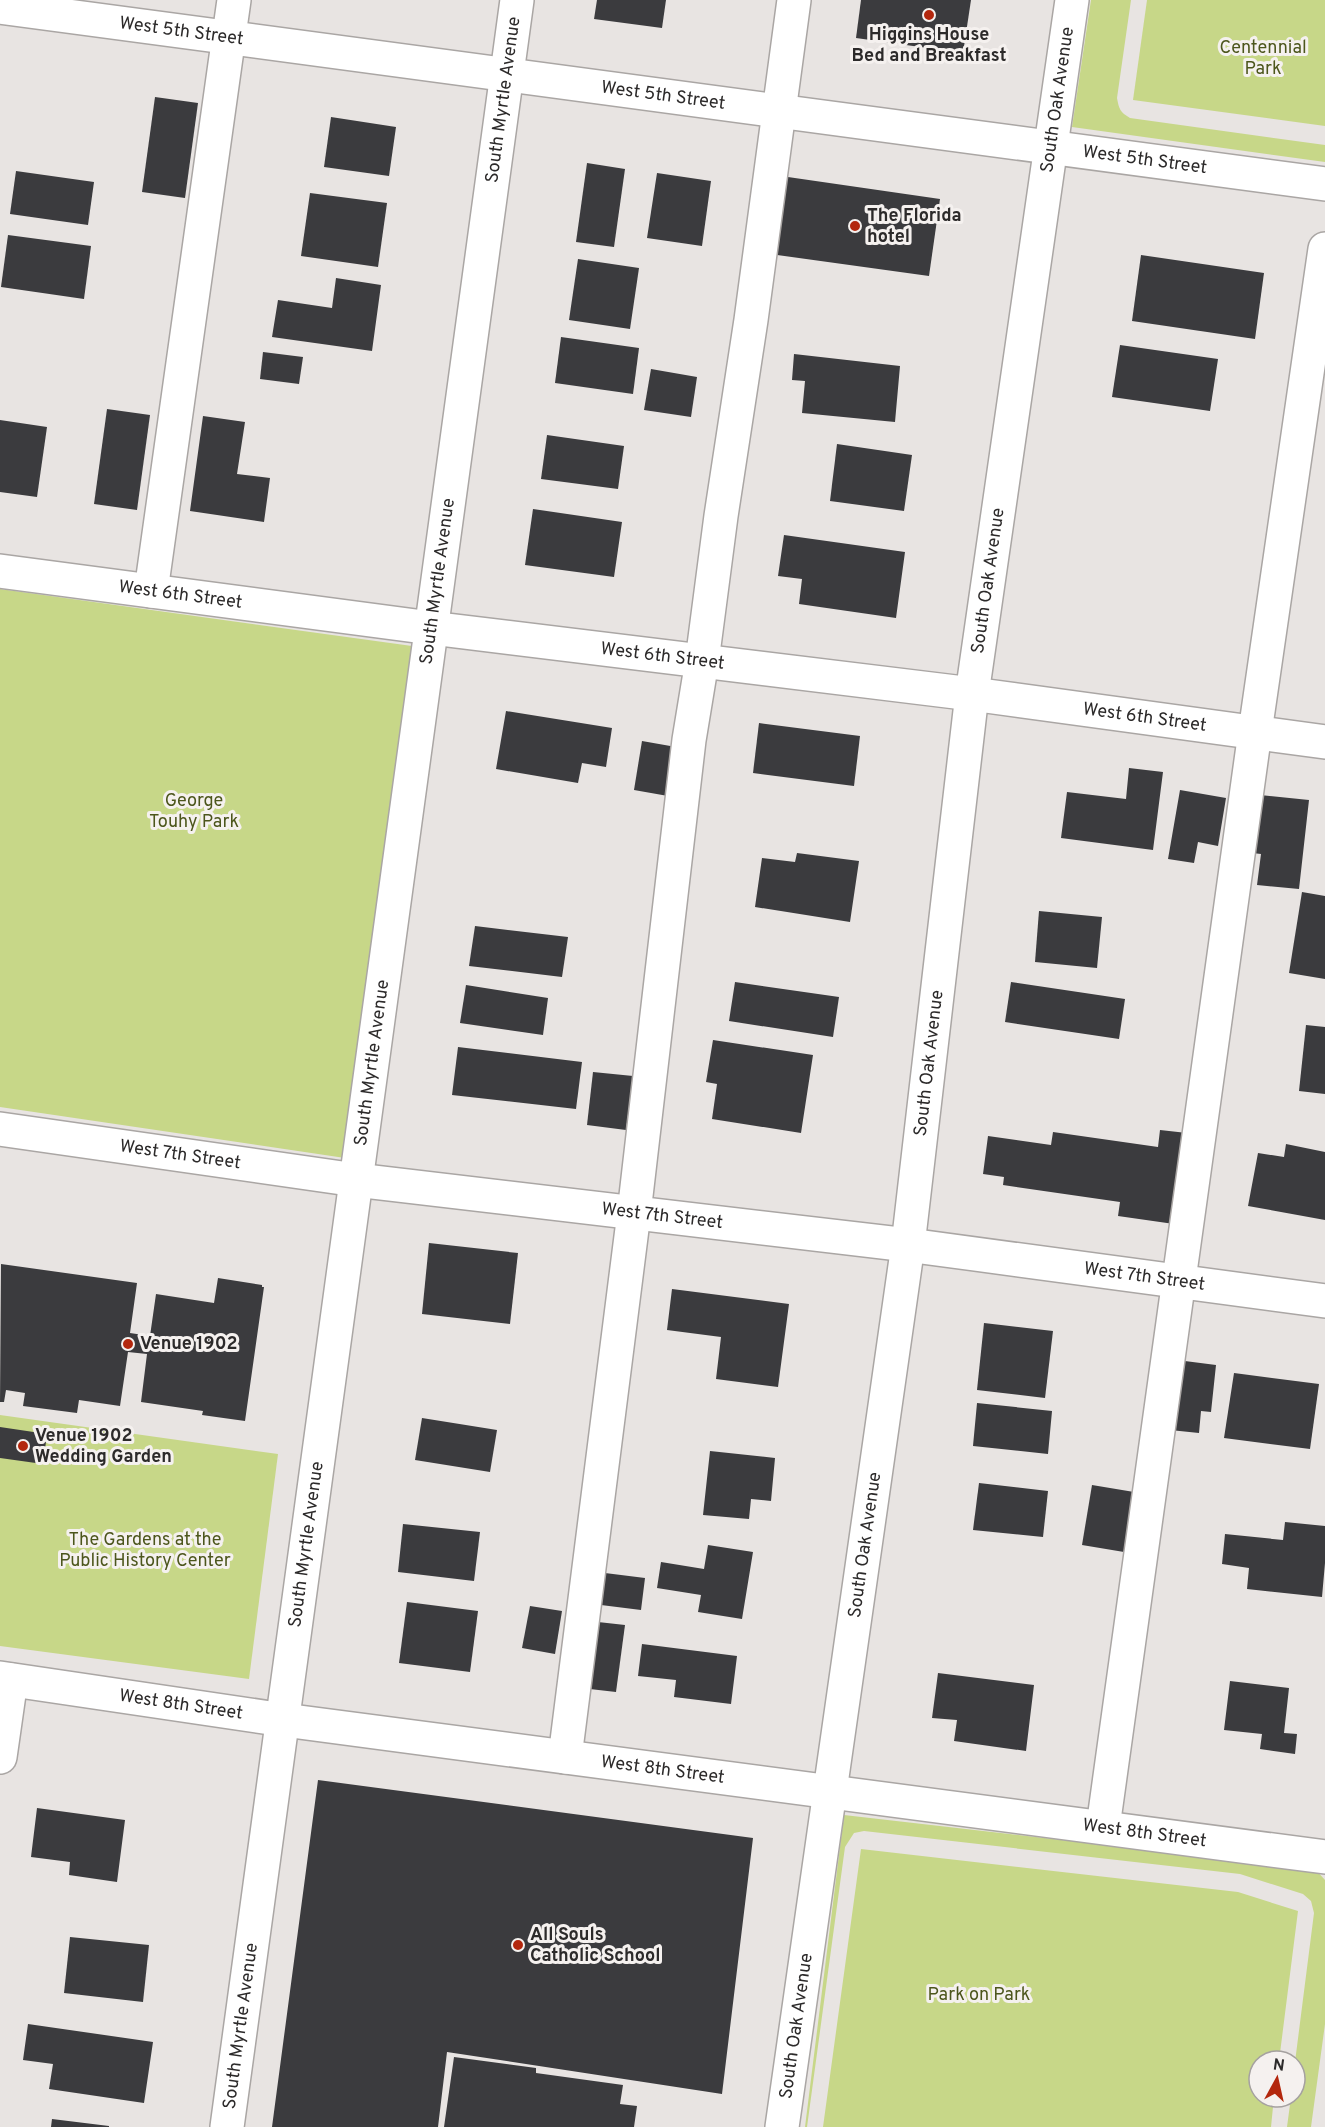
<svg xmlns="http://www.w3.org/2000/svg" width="1325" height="2127" font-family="Overpass,sans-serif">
	<rect width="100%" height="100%" fill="#e8e4e2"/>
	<g fill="#c7d788">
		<path d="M1091,0H1131L1117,98C1119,109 1120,112 1130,118L1325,145V162L1072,127Z"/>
		<polygon points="1147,0 1325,0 1325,126 1133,100"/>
		<polygon points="0,589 412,646 345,1158 0,1107"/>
		<polygon points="0,1415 278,1454 249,1679 0,1646"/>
		<polygon points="844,1815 1315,1869 1325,1880 1325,2024 1311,2127 1287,2127 1291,2097 1295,2097 1295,2062 1314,1913 1311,1901 1303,1894 1240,1874 864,1831 854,1833 845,1847 807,2127 805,2127"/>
		<polygon points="861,1849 1238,1892 1298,1911 1279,2061 1259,2061 1259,2097 1274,2097 1271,2127 823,2127"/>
	</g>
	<g fill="#3b3b3e">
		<polygon points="597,0 666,0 662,28 594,19"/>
		<polygon points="861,0 971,0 963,53 856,38"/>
		<polygon points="155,97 198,103 185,198 142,192"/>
		<polygon points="331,117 396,127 389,176 324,167"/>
		<polygon points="587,163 625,169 614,247 576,242"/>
		<polygon points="16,171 94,182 88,225 10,214"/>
		<polygon points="657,173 711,181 702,246 647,238"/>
		<polygon points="781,176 940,199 929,276 770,254"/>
		<polygon points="310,193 387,203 378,267 301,256"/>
		<polygon points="8,235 91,246 84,299 1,287"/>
		<polygon points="1141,255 1264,273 1255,339 1132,321"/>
		<polygon points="578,259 639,268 630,329 569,320"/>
		<polygon points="336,278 381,285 372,351 272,337 278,300 332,308"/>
		<polygon points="561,337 639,348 633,394 555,383"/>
		<polygon points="1120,345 1218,359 1210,411 1112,397"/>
		<polygon points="263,352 303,357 299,384 260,379"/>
		<polygon points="794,354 900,366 895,422 802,413 805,381 792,380"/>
		<polygon points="651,369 697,377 691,417 644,410"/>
		<polygon points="107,409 150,415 137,510 94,504"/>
		<polygon points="203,416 245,422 237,474 270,478 264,522 190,511"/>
		<polygon points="0,420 47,427 37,497 0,492"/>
		<polygon points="547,435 624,446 618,489 541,479"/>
		<polygon points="837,444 912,455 904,511 830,501"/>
		<polygon points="533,509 622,522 614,577 525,565"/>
		<polygon points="784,535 905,552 896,618 799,604 802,579 778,576"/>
		<polygon points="506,711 612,728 606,767 582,763 578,783 496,769"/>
		<polygon points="759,723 860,736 854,786 753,773"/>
		<polygon points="642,741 676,747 668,796 634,790"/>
		<polygon points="1129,768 1163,772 1153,850 1061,838 1067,792 1126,799"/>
		<polygon points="1180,790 1226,798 1218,846 1198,842 1194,863 1168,859"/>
		<polygon points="1251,794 1309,800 1299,889 1257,885 1261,854 1244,852"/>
		<polygon points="797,853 859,861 850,922 755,907 762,858 795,862"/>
		<polygon points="1302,892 1325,896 1325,979 1289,973"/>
		<polygon points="1039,911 1102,917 1097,968 1035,962"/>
		<polygon points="475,926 568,937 562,977 469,966"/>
		<polygon points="735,982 839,997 833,1037 729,1021"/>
		<polygon points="1011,982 1125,999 1119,1039 1005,1022"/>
		<polygon points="466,985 548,998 543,1035 460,1023"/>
		<polygon points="1306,1025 1325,1027 1325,1094 1299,1091"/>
		<polygon points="713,1040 813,1055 801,1133 712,1119 717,1084 706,1082"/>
		<polygon points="458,1047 582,1062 576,1109 452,1095"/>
		<polygon points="593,1072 633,1076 626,1130 587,1125"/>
		<polygon points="1160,1130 1187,1133 1174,1224 1118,1216 1120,1202 1003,1185 1004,1177 983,1174 988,1136 1051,1145 1053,1132 1158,1147"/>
		<polygon points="1286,1144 1325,1152 1325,1220 1248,1206 1258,1153 1284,1157"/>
		<polygon points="429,1243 518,1253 510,1324 422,1314"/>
		<polygon points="1,1264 137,1283 130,1333 150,1336 156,1294 214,1303 218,1278 262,1285 262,1287 264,1287 245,1421 202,1415 203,1411 141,1402 147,1354 128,1352 120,1406 79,1400 77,1413 23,1406 25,1393 6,1390 4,1402 0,1402"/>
		<polygon points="672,1289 789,1304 778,1387 716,1379 721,1337 667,1330"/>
		<polygon points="984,1323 1053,1331 1045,1398 977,1390"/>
		<polygon points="1177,1360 1216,1365 1211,1412 1201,1411 1199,1433 1170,1430"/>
		<polygon points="1234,1373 1319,1384 1310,1449 1224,1438"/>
		<polygon points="977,1403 1052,1411 1048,1454 973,1446"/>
		<polygon points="422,1418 497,1430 490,1472 415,1460"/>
		<polygon points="0,1427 47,1434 43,1464 0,1458"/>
		<polygon points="710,1451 775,1458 771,1501 751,1499 749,1519 703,1515"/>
		<polygon points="979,1483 1048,1491 1043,1537 973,1530"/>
		<polygon points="1092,1485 1140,1493 1130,1553 1082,1545"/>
		<polygon points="1285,1522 1325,1526 1325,1563 1322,1597 1247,1589 1249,1568 1222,1564 1225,1534 1283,1540"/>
		<polygon points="403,1524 480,1532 474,1581 398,1572"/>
		<polygon points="708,1545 753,1552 742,1619 698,1612 701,1595 657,1588 661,1562 704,1569"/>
		<polygon points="605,1573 645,1578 641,1610 601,1605"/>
		<polygon points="407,1602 478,1611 470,1672 399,1663"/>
		<polygon points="530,1606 562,1611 555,1654 522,1648"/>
		<polygon points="589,1621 625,1625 616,1692 581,1688"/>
		<polygon points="642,1644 737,1656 731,1704 674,1697 676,1680 638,1676"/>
		<polygon points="938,1673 1034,1685 1026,1751 954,1741 957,1720 932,1718"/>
		<polygon points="1230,1681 1289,1688 1284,1733 1297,1734 1295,1754 1260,1749 1262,1734 1224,1730"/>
		<polygon points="318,1780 753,1838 722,2094 447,2052 438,2127 272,2127"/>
		<polygon points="37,1808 125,1820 117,1882 69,1875 70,1862 31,1857"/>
		<polygon points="70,1937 149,1945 143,2002 64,1993"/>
		<polygon points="28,2024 153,2042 144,2103 49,2089 53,2064 23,2060"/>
		<polygon points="454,2057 536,2068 536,2073 623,2085 620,2104 637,2106 634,2127 444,2127"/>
		<polygon points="52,2119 109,2126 109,2127 51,2127"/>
	</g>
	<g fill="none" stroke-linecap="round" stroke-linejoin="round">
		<g stroke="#aaa6a4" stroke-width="36">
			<g id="minor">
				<path id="s1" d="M0,7L1325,184"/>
				<path id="s2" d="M0,571L431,628L972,694L1325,742"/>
				<polyline points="151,591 234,0"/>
				<path id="s3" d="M0,1129L356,1180L908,1245L1325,1301"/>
				<path id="s4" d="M0,1678L284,1720L1325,1857"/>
				<polyline points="0,1757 11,1680"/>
				<polyline points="565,1757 634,1213 689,740 702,661 721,516 751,320 794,0"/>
				<polyline points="1103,1827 1255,732 1325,249"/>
				<path id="s5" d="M227,2127L517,0"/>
				<path id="s6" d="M782,2127L908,1245L972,694L1072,0"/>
			</g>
		</g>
		<use href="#minor" stroke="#fff" stroke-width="33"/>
	</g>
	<g fill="#b3270d" stroke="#f5f1ef" stroke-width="2">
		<circle cx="929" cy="15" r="6"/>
		<circle cx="855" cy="226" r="6"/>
		<circle cx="128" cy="1344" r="6"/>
		<circle cx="23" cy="1446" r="6"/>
		<circle cx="518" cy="1945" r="6"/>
	</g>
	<g text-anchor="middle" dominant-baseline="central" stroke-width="6" stroke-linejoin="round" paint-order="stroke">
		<g font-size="18" fill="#2c2a2a" stroke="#f5f1ef">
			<text stroke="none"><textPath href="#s1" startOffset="183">West 5th Street</textPath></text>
			<text stroke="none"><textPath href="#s1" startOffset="669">West 5th Street</textPath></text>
			<text stroke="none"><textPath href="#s5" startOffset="2046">South Myrtle Avenue</textPath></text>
			<text stroke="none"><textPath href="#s6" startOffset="2046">South Oak Avenue</textPath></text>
			<text stroke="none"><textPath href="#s1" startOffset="1155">West 5th Street</textPath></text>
			<text stroke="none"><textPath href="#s6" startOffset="1560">South Oak Avenue</textPath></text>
			<text stroke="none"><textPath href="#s5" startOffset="1560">South Myrtle Avenue</textPath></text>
			<text stroke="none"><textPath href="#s2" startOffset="182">West 6th Street</textPath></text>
			<text stroke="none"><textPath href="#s2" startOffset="668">West 6th Street</textPath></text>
			<text stroke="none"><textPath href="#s2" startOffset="1154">West 6th Street</textPath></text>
			<text stroke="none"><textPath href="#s5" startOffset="1074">South Myrtle Avenue</textPath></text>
			<text stroke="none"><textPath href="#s6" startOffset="1074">South Oak Avenue</textPath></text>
			<text stroke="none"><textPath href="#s3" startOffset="182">West 7th Street</textPath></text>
			<text stroke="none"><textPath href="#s3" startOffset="668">West 7th Street</textPath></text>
			<text stroke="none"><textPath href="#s3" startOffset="1154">West 7th Street</textPath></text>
			<text stroke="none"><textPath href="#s5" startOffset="588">South Myrtle Avenue</textPath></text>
			<text stroke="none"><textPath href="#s6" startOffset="588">South Oak Avenue</textPath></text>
			<text stroke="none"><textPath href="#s4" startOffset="183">West 8th Street</textPath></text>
			<text stroke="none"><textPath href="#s4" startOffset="669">West 8th Street</textPath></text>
			<text stroke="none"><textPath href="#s4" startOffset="1155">West 8th Street</textPath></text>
			<text stroke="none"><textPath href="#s5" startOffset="102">South Myrtle Avenue</textPath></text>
			<text stroke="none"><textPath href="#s6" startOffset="102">South Oak Avenue</textPath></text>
		</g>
		<g font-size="18" font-weight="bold" fill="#2c2a2a" stroke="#f5f1ef" text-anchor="start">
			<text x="929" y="35" text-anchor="middle">Higgins House<tspan x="929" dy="21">Bed and Breakfast</tspan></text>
			<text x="867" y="216">The Florida<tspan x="867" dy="21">hotel</tspan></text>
			<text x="140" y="1344">Venue 1902</text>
			<text x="35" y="1436">Venue 1902<tspan x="35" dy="21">Wedding Garden</tspan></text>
			<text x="530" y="1935">All Souls<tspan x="530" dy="21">Catholic School</tspan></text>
		</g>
		<g font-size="18" fill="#4c561c" stroke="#f5f1ef">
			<text x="1263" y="48">Centennial<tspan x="1263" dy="21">Park</tspan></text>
			<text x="194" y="801">George<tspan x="194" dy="21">Touhy Park</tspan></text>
			<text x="145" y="1540">The Gardens at the<tspan x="145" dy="21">Public History Center</tspan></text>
			<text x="979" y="1995">Park on Park</text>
		</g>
	</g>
	<g transform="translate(1277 2079) rotate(8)"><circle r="28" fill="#f5f1ef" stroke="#a5a1a0" stroke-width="1.5"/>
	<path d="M0-4.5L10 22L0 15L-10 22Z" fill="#b3270d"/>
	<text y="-9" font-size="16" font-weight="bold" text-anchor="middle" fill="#2c2a2a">N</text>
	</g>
</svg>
